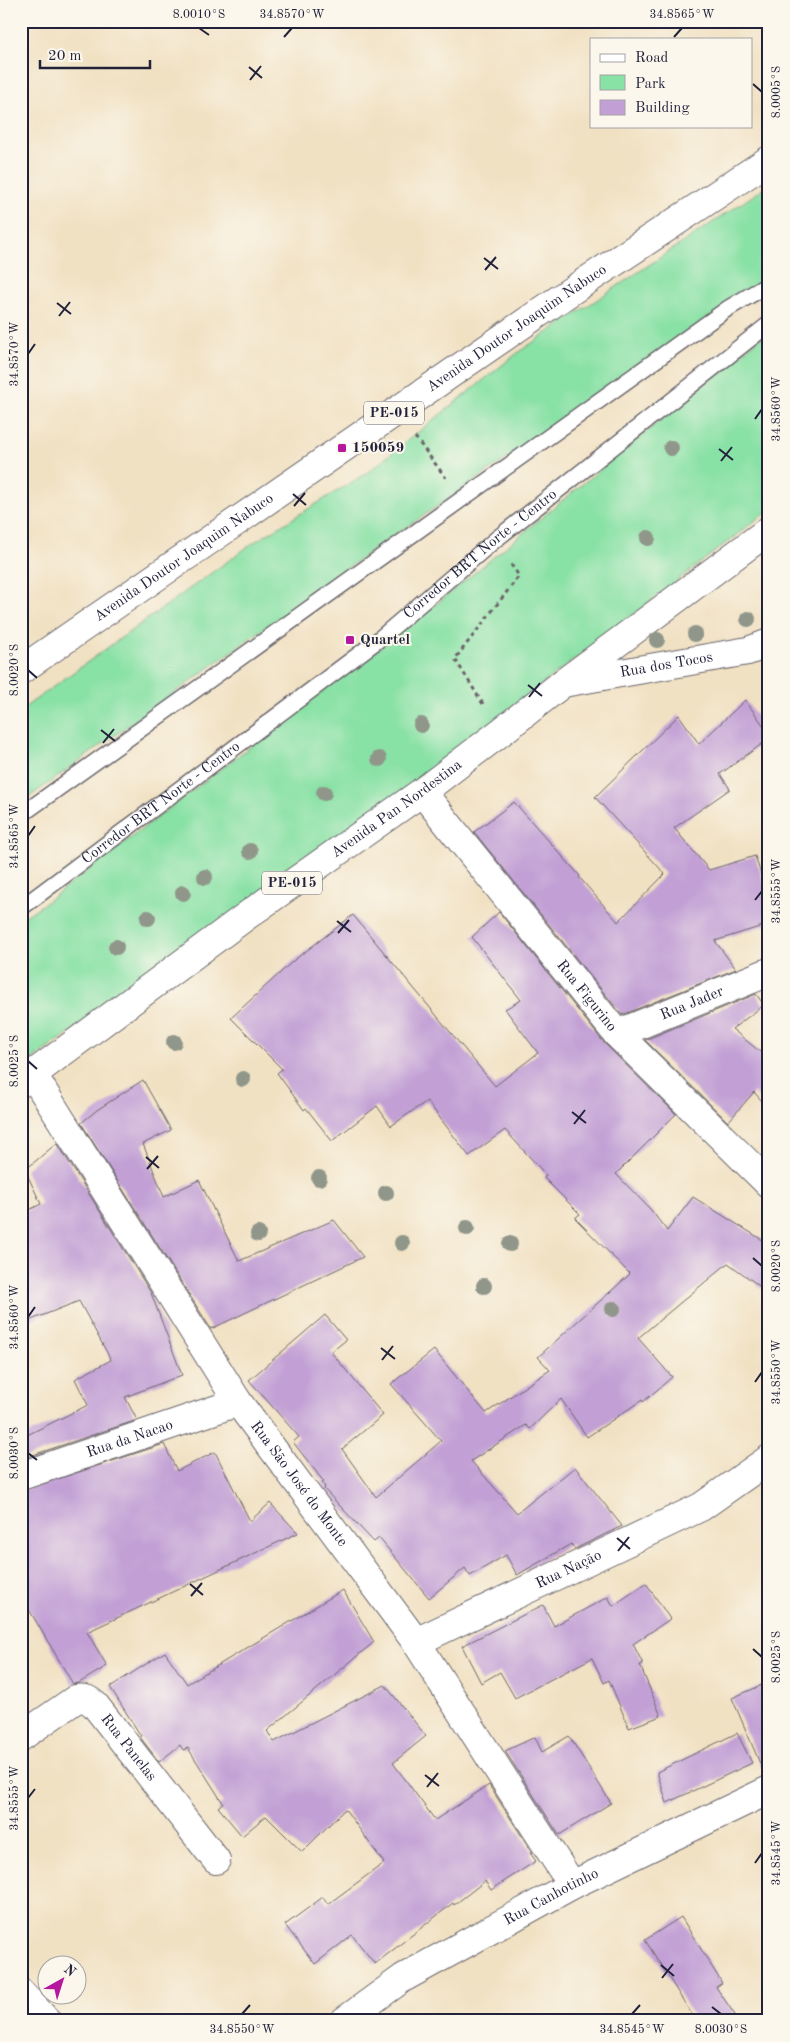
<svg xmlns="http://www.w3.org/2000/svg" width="790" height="2042" font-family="'Old Standard TT',serif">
	<rect width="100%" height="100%" fill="#fbf7ec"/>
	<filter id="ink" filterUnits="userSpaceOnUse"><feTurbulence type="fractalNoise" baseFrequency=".02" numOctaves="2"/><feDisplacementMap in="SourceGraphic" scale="10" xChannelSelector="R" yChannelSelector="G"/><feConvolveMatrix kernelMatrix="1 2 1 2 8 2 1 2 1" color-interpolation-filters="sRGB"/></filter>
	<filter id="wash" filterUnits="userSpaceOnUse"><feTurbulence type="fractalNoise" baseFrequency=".0096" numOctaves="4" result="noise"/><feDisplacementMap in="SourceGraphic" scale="20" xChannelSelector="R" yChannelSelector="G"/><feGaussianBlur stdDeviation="1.12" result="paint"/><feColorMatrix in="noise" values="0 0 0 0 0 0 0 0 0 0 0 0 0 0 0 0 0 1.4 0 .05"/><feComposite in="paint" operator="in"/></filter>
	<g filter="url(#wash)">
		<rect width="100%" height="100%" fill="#f1e1c3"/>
		<g fill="#88e1a5" stroke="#558270">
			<polygon points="769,185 769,287 727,309 370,552 21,803 21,710 253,543 368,472 520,351"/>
			<polygon points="769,331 769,510 420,778 21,1068 21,919 49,900 423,615"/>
		</g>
		<g id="blocks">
			<g fill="#c2a0d5">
				<polygon points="745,700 769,733 769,739 720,774 730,789 674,828 709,870 755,856 769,899 769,924 715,941 736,969 622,1015 474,832 514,802 580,876 579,877 618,922 665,874 595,797 679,715 699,744"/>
				<polygon points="499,912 605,1044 676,1114 616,1174 651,1210 667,1231 693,1197 769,1244 769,1293 728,1263 638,1338 672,1377 643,1402 642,1400 587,1437 561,1399 530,1429 526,1425 471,1461 517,1513 575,1467 622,1526 575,1549 571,1544 517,1575 506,1555 470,1576 465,1568 429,1598 379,1538 374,1542 324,1489 325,1487 322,1483 324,1482 293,1442 299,1437 249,1380 325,1315 346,1340 331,1352 383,1415 342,1449 376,1497 441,1441 391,1384 434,1350 486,1413 550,1370 538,1357 630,1274 575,1218 580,1214 544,1178 546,1175 505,1130 469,1156 427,1101 391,1126 377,1106 332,1141 306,1108 304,1110 277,1073 282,1069 231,1018 293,961 353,915 495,1086 538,1053 505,1009 521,1000 472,937"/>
				<polygon points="756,994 764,1005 732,1029 769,1059 769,1109 754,1092 728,1122 645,1040"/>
				<polygon points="143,1080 171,1130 143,1144 164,1197 199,1180 239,1261 334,1220 363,1257 211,1329 81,1123 97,1110"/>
				<polygon points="57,1143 151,1293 182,1375 125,1397 137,1420 21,1459 21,1438 88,1405 75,1379 111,1360 79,1301 21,1324 21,1214 41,1204 25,1170"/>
				<polygon points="164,1444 177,1471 215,1452 250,1521 270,1503 298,1533 87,1632 107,1666 79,1683 73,1684 21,1596 21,1491"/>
				<polygon points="646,1583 670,1619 633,1644 643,1664 640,1665 661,1716 629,1728 609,1680 604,1683 592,1658 515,1698 500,1672 481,1683 462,1646 543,1605 554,1626 608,1597 613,1606"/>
				<polygon points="343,1590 374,1642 267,1731 274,1742 385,1685 426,1736 393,1763 435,1820 489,1785 532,1852 530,1853 536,1861 491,1890 485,1881 454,1905 453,1903 375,1964 352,1935 315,1964 285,1925 323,1897 328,1904 384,1863 345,1809 302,1852 266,1816 242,1836 218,1807 223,1803 188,1748 183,1750 180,1745 159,1762 140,1737 141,1736 110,1687 165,1652 187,1684"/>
				<polygon points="769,1682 769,1775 765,1775 732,1698"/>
				<polygon points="737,1733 752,1763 667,1803 657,1772"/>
				<polygon points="569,1736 611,1803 559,1835 505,1751 535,1737 542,1752"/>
				<polygon points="681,1917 722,1983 716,1987 739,2021 696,2021 645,1940"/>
			</g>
		</g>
	</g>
	<g filter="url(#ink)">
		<use href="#blocks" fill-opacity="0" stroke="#6a656b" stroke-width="1"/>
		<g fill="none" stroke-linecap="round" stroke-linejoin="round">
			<g stroke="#6a656b" stroke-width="18">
				<g id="service">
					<polyline points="21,815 727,309 769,284"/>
					<path id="s1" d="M21,908L378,640L495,540L769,324"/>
				</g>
			</g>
			<g stroke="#6a656b" stroke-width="30">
				<g id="minor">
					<path id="s2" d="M563,683L748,651L769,643"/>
					<path id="s3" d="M422,792L617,1034L769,1184"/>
					<path id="s4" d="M617,1034L769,972"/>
					<path id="s5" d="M33,1075L238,1402L416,1642L572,1885"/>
					<path id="s6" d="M21,1476L238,1402"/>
					<path id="s7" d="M416,1642L701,1507L769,1459"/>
					<path id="s8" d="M21,1737L76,1699C85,1697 89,1700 95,1705L216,1860"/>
					<polyline points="21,1993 47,2021"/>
					<path id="s9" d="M344,2021L403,1978L572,1885L769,1790"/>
				</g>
			</g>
			<g stroke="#6a656b" stroke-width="30">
				<g id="trunk">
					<path id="s10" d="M21,670L568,293L769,160"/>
					<path id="s11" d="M21,1083L249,914L422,792L501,732L563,683L769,530"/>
				</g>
			</g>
			<g stroke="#6a656b" stroke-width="3" stroke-dasharray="4 4" stroke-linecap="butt">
				<polyline points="415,437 446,478"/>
				<polyline points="483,704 455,659 519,576 510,563"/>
			</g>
			<use href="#service" stroke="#fff" stroke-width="15"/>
			<use href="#minor" stroke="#fff" stroke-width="28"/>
			<use href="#trunk" stroke="#fff" stroke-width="28"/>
		</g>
		<g fill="#90978a">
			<circle cx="671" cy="448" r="8"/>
			<circle cx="648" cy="538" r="8"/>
			<circle cx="748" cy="619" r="8"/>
			<circle cx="695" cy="634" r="8"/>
			<circle cx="657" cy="640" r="8"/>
			<circle cx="421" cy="725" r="8"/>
			<circle cx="379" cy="759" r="8"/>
			<circle cx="324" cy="793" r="8"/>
			<circle cx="250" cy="851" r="8"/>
			<circle cx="205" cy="877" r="8"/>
			<circle cx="183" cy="893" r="8"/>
			<circle cx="148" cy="918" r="8"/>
			<circle cx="116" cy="947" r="8"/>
			<circle cx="174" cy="1042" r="8"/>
			<circle cx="243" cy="1079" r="8"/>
			<circle cx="319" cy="1178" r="8"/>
			<circle cx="386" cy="1193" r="8"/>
			<circle cx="467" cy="1228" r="8"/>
			<circle cx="258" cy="1234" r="8"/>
			<circle cx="402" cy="1243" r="8"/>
			<circle cx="510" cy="1244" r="8"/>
			<circle cx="484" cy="1286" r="8"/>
			<circle cx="613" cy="1309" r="8"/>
		</g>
	</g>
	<path fill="none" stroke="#22223b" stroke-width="2" d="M199,28L209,35M284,37L292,28M674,37L682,28M249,67L262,78M250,80L261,66M753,84L762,92M484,258L498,269M485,270L496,257M57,303L71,314M59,316L70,302M28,354L35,344M755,419L762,409M719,449L733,460M721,461L732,447M293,494L306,505M294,506L305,493M28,670L37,678M528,685L542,696M529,697L540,683M101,730L115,741M103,743L114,729M28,836L35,826M755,900L762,891M337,921L351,932M338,933L349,920M28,1061L37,1069M572,1112L586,1123M574,1124L585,1110M146,1157L159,1168M147,1169L158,1156M753,1258L762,1266M28,1317L35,1307M381,1348L395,1359M382,1360L393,1346M755,1382L762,1372M28,1453L37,1460M617,1538L630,1549M618,1551L629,1537M190,1584L203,1595M191,1596L202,1583M753,1649L762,1657M425,1775L439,1786M427,1787L438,1773M28,1798L35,1789M755,1863L762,1853M661,1965L674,1976M662,1978L673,1964M712,2007L721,2014M242,2014L250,2005M632,2014L640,2005"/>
	<g fill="#b5179e" stroke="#fbf7ec" stroke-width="2">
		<rect x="337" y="443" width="10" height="10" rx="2.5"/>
		<rect x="345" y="635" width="10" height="10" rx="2.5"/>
	</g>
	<g text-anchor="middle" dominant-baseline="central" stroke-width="4" stroke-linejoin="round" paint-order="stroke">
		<g fill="#fbf7ec" stroke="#636270" stroke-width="1">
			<rect x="364" y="401.5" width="60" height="23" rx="4"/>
			<rect x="262" y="871.5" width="60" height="23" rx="4"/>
		</g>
		<g font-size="14" font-weight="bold" fill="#22223b">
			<text x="394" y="413">PE-015</text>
			<text x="292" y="883">PE-015</text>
		</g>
		<g font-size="15" fill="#22223b" stroke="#fbf7ec">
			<text stroke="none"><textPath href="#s10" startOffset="602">Avenida Doutor Joaquim Nabuco</textPath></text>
			<text stroke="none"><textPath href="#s1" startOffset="580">Corredor BRT Norte - Centro</textPath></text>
			<text stroke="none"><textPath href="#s10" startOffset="198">Avenida Doutor Joaquim Nabuco</textPath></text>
			<text stroke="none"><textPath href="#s2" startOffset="105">Rua dos Tocos</textPath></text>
			<text stroke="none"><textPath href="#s1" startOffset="175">Corredor BRT Norte - Centro</textPath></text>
			<text stroke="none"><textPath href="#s11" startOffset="465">Avenida Pan Nordestina</textPath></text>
			<text stroke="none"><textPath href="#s3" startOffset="262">Rua Figurino</textPath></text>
			<text stroke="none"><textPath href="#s4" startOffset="81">Rua Jader</textPath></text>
			<text stroke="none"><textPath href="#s6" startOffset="115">Rua da Nacao</textPath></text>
			<text stroke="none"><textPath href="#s5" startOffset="488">Rua São José do Monte</textPath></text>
			<text stroke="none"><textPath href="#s7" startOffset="169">Rua Nação</textPath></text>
			<text stroke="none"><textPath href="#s8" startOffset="142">Rua Panelas</textPath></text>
			<text stroke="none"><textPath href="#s9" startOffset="242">Rua Canhotinho</textPath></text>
		</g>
		<g font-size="15" font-weight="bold" fill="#22223b" stroke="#fbf7ec" text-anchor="start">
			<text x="352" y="448">150059</text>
			<text x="360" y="640">Quartel</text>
		</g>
	</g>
	<rect width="790" height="2042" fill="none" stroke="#fbf7ec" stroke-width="55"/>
	<rect x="590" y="38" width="162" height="90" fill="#fbf7ec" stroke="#a4a2a5"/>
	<rect x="600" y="54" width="25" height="8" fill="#ffffff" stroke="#a4a2a5"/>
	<text x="635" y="62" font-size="15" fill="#22223b">Road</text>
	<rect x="600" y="75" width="25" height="15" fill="#88e1a5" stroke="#a4a2a5"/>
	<text x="635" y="88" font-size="15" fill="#22223b">Park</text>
	<rect x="600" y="100" width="25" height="15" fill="#c2a0d5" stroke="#a4a2a5"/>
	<text x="635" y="112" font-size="15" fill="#22223b">Building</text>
	<g transform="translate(62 1980) rotate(39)"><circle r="24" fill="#fbf7ec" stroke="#a4a2a5"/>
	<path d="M0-4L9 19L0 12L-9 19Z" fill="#b5179e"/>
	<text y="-8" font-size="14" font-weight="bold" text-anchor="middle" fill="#22223b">N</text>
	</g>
	<path d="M40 60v8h110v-8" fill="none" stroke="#22223b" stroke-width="2.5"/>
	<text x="48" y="60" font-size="15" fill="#22223b" stroke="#fbf7ec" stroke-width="4" paint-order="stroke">20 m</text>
	<rect x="28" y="28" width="734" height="1986" fill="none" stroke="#22223b" stroke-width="2"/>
	<g font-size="12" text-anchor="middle" fill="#22223b">
		<text x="199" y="18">8.0010°S</text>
		<text x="292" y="18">34.8570°W</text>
		<text x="682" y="18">34.8565°W</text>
		<text transform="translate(776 92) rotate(-90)" y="4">8.0005°S</text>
		<text transform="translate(14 354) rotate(-90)" y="4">34.8570°W</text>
		<text transform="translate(776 409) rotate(-90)" y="4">34.8560°W</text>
		<text transform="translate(14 670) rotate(-90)" y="4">8.0020°S</text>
		<text transform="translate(14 836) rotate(-90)" y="4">34.8565°W</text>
		<text transform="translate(776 891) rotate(-90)" y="4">34.8555°W</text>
		<text transform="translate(14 1061) rotate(-90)" y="4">8.0025°S</text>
		<text transform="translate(776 1266) rotate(-90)" y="4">8.0020°S</text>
		<text transform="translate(14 1317) rotate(-90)" y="4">34.8560°W</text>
		<text transform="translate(776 1372) rotate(-90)" y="4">34.8550°W</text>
		<text transform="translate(14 1453) rotate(-90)" y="4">8.0030°S</text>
		<text transform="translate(776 1657) rotate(-90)" y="4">8.0025°S</text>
		<text transform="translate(14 1798) rotate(-90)" y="4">34.8555°W</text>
		<text transform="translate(776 1853) rotate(-90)" y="4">34.8545°W</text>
		<text x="242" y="2033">34.8550°W</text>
		<text x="632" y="2033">34.8545°W</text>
		<text x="721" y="2033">8.0030°S</text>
	</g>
</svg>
